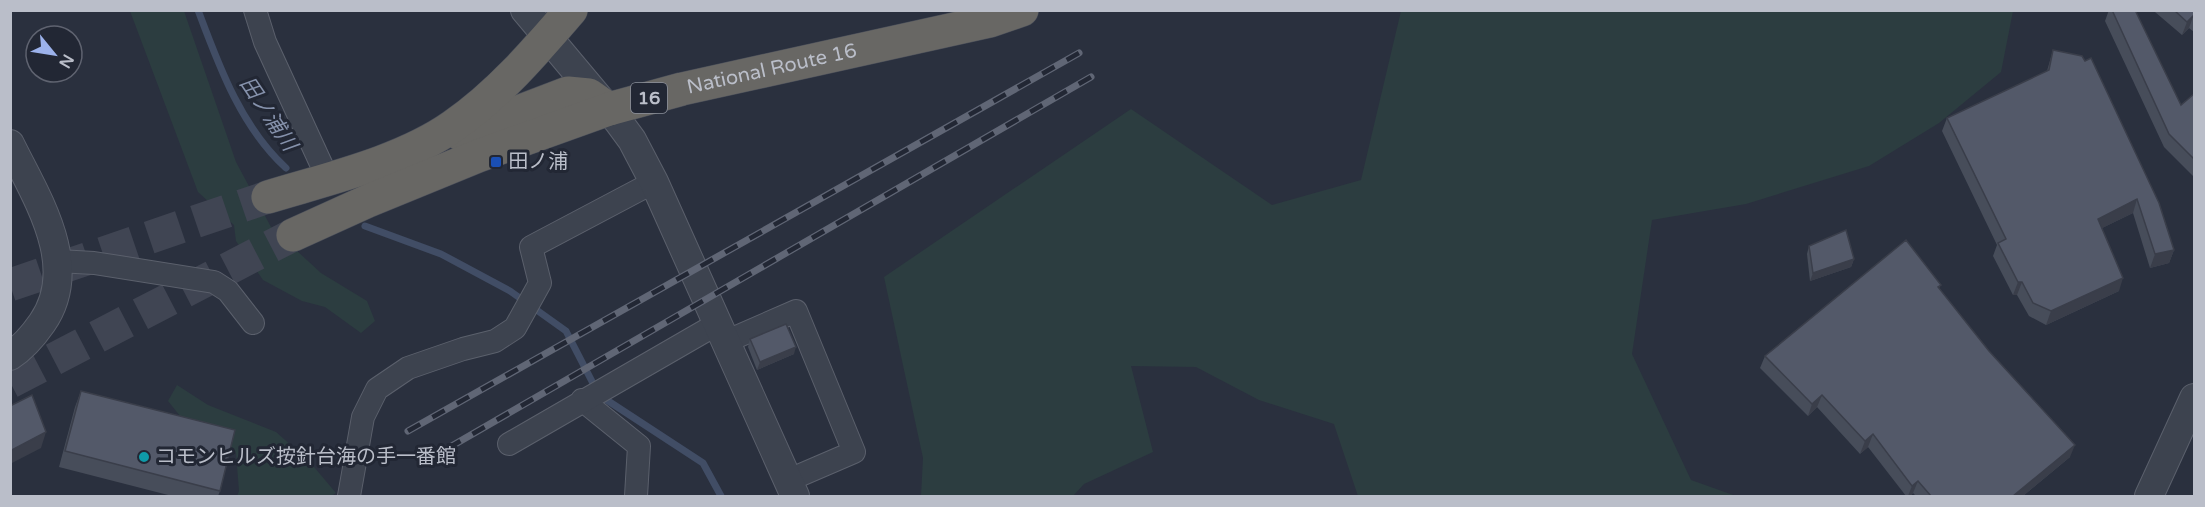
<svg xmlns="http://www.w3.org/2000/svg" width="2205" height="507" font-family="'Varela Round','Noto Sans JP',sans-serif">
	<rect width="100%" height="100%" fill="#2a303e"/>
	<g fill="#2c3d40">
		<polygon points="130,11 184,11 236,162 271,227 321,273 367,301 375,321 361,333 325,307 302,301 263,280 236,241 234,225 198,192"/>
		<polygon points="1401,11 2013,11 2001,72 1939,123 1869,166 1746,204 1652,220 1632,354 1691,480 1736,496 1358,496 1334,424 1259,400 1196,367 1131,366 1153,452 1084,484 1073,496 921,496 923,458 884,277 1131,109 1272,205 1361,180"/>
		<polygon points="177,385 208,405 276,432 309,461 336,493 331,496 237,496 239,491 236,453 188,426 168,401"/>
	</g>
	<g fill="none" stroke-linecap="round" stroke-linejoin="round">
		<g stroke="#414d65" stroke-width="7">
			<path d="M198,10C219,66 241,127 286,168"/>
			<polyline points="365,226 441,254 510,291 566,331 599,395 703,463 721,496"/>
		</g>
		<g stroke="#404553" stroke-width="33" stroke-dasharray="33 16" stroke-linecap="butt">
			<polyline points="10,285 268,197"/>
			<polyline points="10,382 293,235"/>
		</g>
		<g stroke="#5b606c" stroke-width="24">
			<g id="minor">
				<polyline points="255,10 265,42 328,179"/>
				<polyline points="58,261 94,263 214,282 228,291 253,323"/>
				<polyline points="725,342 796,311 854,452 789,480"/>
				<polyline points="582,400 639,446 636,496"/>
				<polyline points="509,444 717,324"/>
				<polyline points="349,496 363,417 377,389 408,368 463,349 495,341 515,328 540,283 531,247 654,182"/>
			</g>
		</g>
		<g stroke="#5b606c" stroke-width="30">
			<g id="tertiary">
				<polyline points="525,10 618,121 632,140 654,182 795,496"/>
				<path d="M10,144C36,197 82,266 42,323C33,336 24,347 10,356"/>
				<polyline points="2149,496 2194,398"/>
			</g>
		</g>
		<g stroke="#484d59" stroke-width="34">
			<g id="trunk">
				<polyline points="460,134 568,93 589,95 609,109"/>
				<path d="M268,197C327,179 402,162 453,126C498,95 535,52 571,10"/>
				<path id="s1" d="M293,235L368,201L478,156L609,109L682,89L990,21L1022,10"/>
			</g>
		</g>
		<use href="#minor" stroke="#3d434f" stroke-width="22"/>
		<use href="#tertiary" stroke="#3d434f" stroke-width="28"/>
		<use href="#trunk" stroke="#686764" stroke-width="33"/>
		<g stroke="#606675" stroke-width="7">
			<g id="rail">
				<polyline points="408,431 1079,53"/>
				<polyline points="424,462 1091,77"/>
			</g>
		</g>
		<use href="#rail" stroke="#222734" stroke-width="4.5" stroke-dasharray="14" stroke-linecap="butt"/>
	</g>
	<g fill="#474d5a">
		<polygon points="2109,10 2135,10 2181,105 2194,94 2194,177 2164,147 2105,21"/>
		<polygon points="2156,10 2194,10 2194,32 2189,28 2182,35 2155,12"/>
		<polygon points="2053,50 2174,250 2169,263 2150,268 2133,213 2102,228 2119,291 2046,325 2029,316 2017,295 2013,295 1993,256 1997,245 1942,131 1947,118 2047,71"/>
		<polygon points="1809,246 1854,259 1851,267 1810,281 1807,254"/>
		<polygon points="1941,285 1939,288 2070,457 2023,496 1916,496 1913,493 1910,496 1906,496 1868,447 1860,454 1817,407 1808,416 1760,368 1765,356"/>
		<polygon points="750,339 794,354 757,370 748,347"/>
		<polygon points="81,391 220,491 218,496 172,496 59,467 75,407"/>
	</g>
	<g fill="#3a3e4a">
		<polygon points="2194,14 2189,28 2182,35 2187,22"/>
		<polygon points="2137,199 2133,213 2094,232 2098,219"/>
		<polygon points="2174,250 2169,263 2150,268 2155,254"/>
		<polygon points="1854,259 1851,267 1810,281 1813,273"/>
		<polygon points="2123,278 2119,291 2046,325 2051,311"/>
		<polygon points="2018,282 2022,282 2017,295 2013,295"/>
		<polygon points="796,347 794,354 757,370 760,362"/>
		<polygon points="1822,395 1817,407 1808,416 1812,404"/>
		<polygon points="46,432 41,448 10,464 10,451"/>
		<polygon points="1873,434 1868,447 1860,454 1865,441"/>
		<polygon points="2075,445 2070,457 2023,496 2013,496"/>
		<polygon points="1918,481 1913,493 1910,496 1908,496 1912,486"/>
	</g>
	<g fill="#535969" stroke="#3a3e4a" stroke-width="1.5">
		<polygon points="2112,10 2135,10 2181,105 2194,94 2194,159 2169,134"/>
		<polygon points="2174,10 2194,10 2194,15 2187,22"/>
		<polygon points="2053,50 2082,56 2085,61 2091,58 2159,203 2174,250 2155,254 2137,199 2098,219 2123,278 2051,311 2033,303 2022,282 2018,282 1998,243 2006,239 1947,118 2049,70"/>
		<polygon points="1846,230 1854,259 1813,273 1809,246"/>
		<polygon points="1906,240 1941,285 1938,287 1989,351 2075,445 2013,496 1931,496 1918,481 1912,486 1873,434 1865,441 1822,395 1812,404 1765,356"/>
		<polygon points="786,324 796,347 760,362 750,339"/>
		<polygon points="81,391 235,430 220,491 65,451"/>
		<polygon points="32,395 46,432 10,451 10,406"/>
	</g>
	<rect fill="#1a4fb4" stroke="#222734" stroke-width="2" x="490" y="156" width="12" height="12" rx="3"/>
	<circle fill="#0f9aa8" stroke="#222734" stroke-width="2" cx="144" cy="457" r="6"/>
	<g text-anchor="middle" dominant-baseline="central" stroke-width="6" stroke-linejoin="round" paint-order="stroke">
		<rect fill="#222734" stroke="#8c919c" stroke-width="1.5" x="631" y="83" width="36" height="30" rx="4.5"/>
		<g font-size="18" font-weight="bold" fill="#babec9">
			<text x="649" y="98">16</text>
		</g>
		<g font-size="20" fill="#babec9" stroke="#222734">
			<text stroke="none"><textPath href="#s1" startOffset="508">National Route 16</textPath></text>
		</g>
		<g font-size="20" fill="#babec9" stroke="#222734" text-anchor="start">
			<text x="508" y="162">田ノ浦</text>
			<text x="156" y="457">コモンヒルズ按針台海の手一番館</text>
		</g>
		<g font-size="21" font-style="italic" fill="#8692ac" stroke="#222734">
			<text transform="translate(268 114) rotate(56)">田ノ浦川</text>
		</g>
	</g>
	<rect width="2205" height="507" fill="none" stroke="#babec9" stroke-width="24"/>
	<g transform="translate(54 54) rotate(120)"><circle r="28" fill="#222734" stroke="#5f6370" stroke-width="1.5"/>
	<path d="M0-4.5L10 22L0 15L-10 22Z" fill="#9cb2eb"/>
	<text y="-9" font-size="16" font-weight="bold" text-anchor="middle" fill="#babec9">N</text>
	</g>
</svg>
